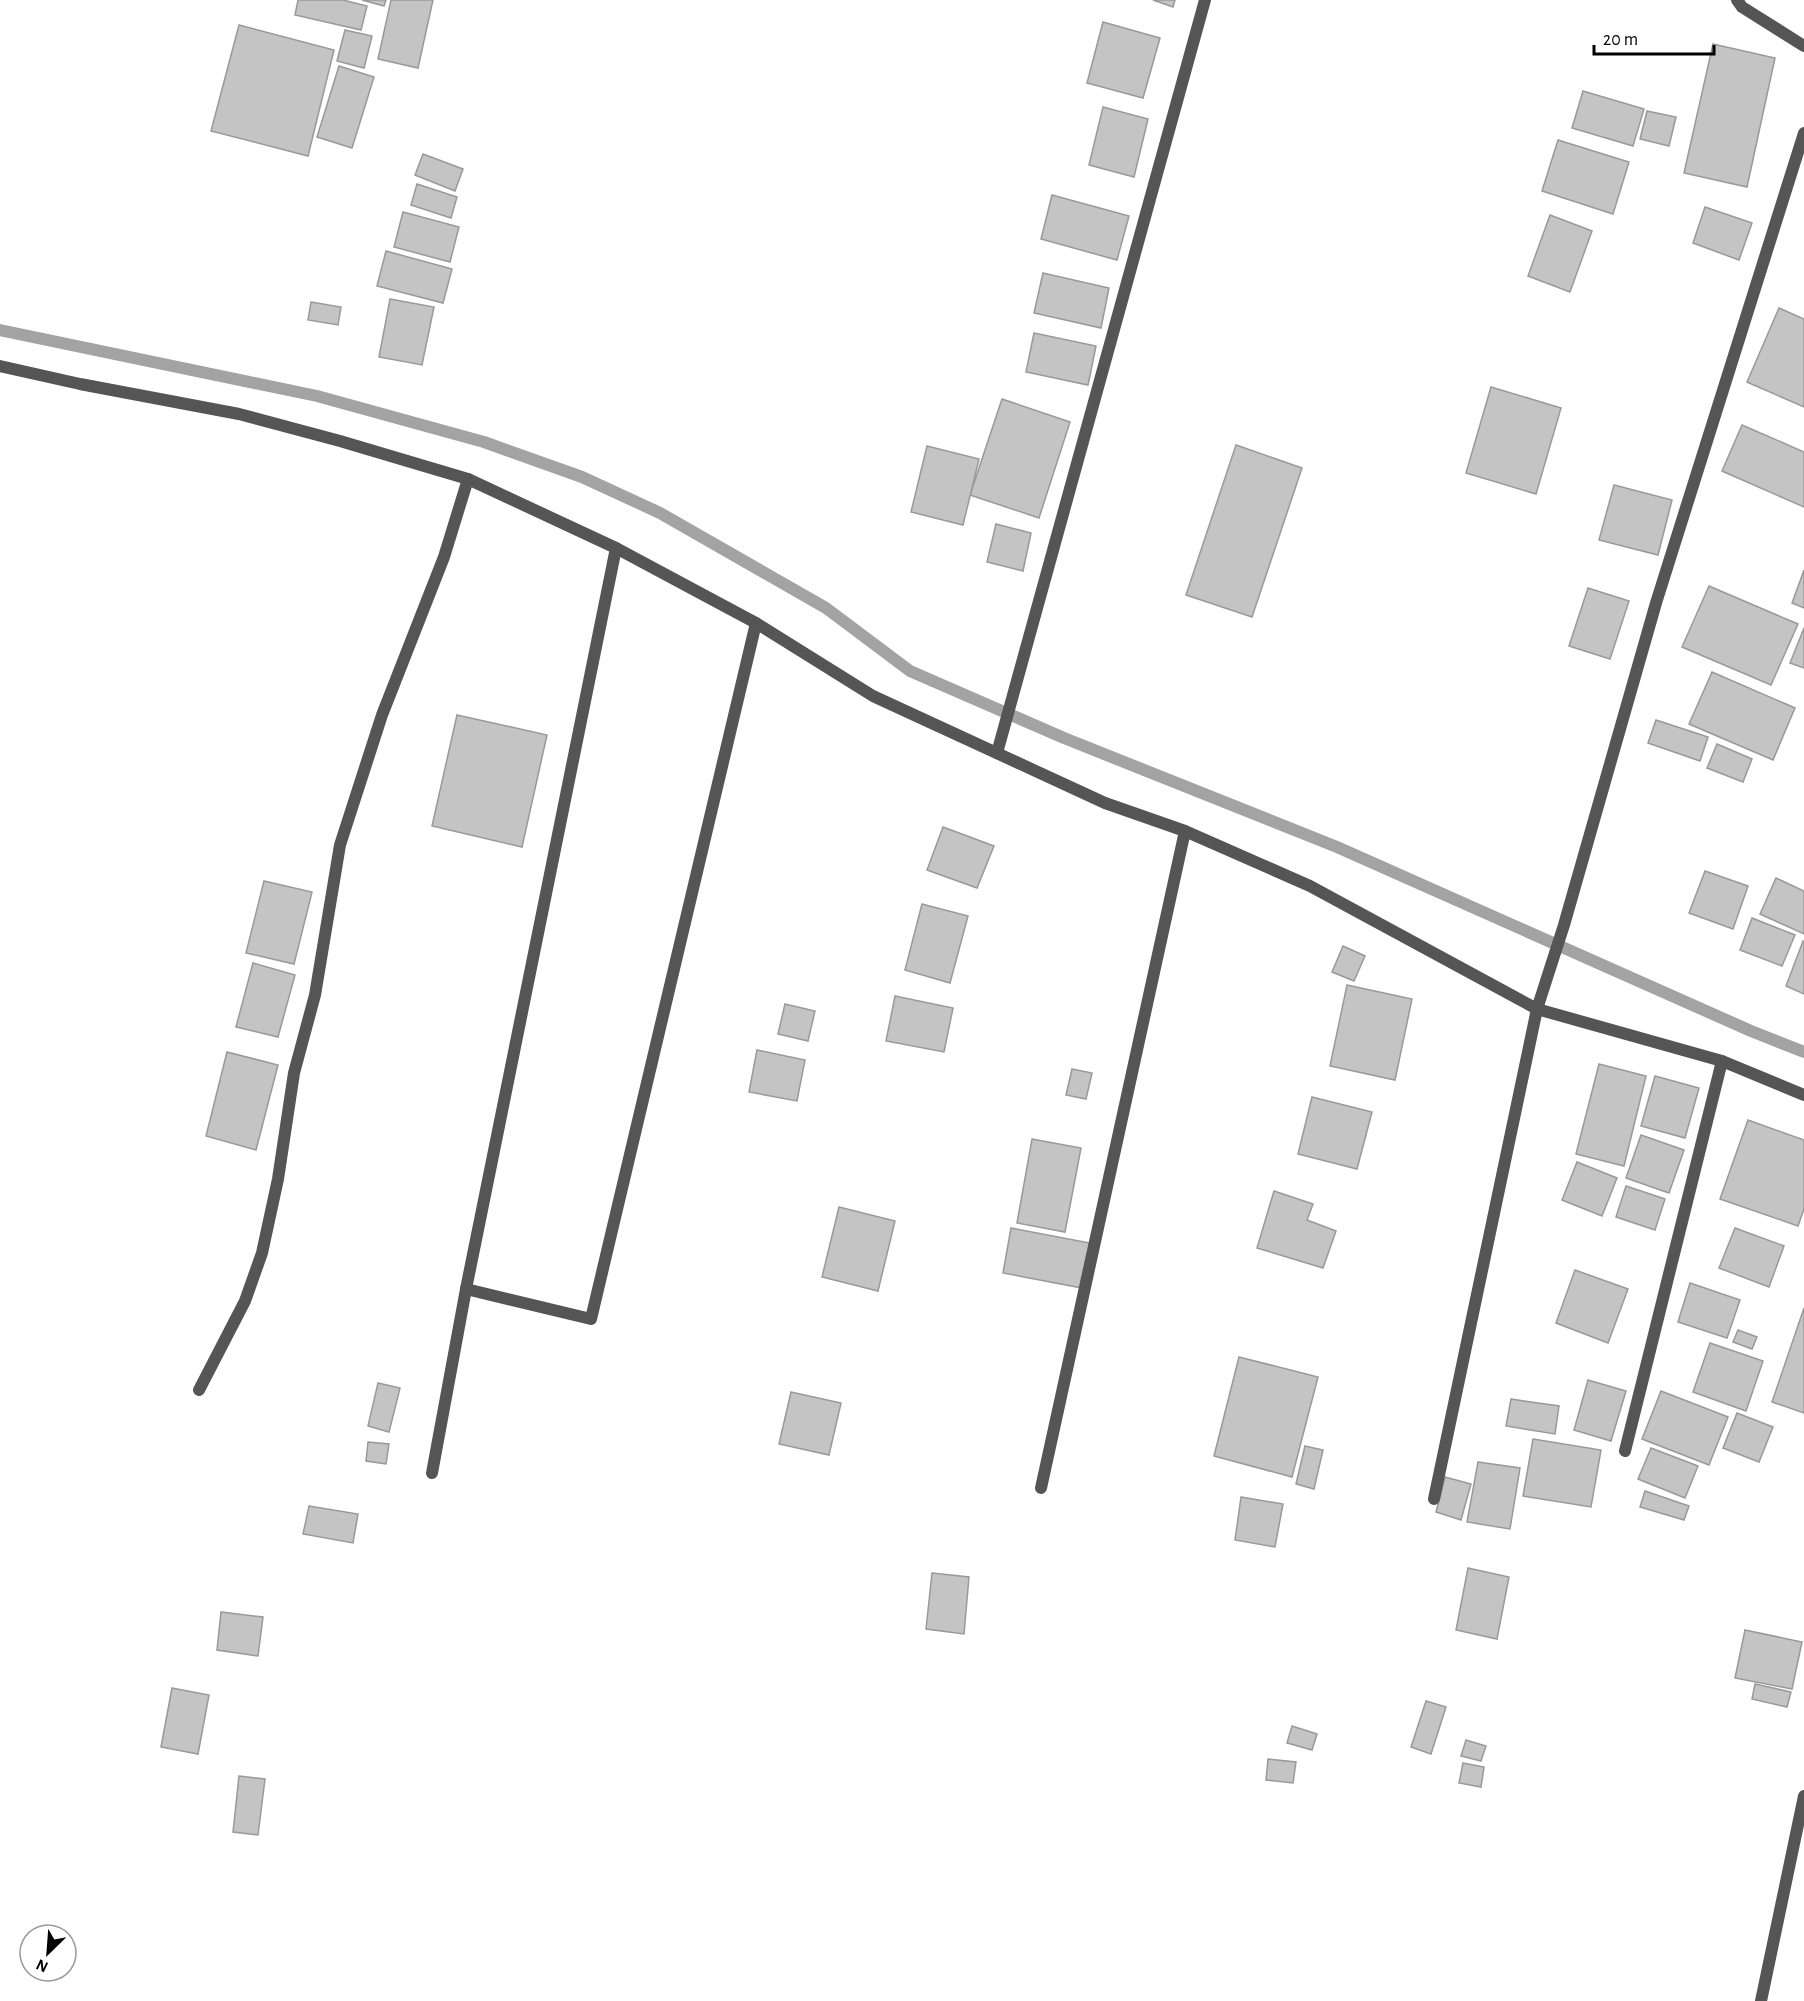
<svg xmlns="http://www.w3.org/2000/svg" width="1804" height="2001" font-family="'Alegreya Sans',sans-serif">
	<rect width="100%" height="100%" fill="#fff"/>
	<g fill="none" stroke-linecap="round" stroke-linejoin="round">
		<polyline stroke="#a3a3a3" stroke-width="12" points="0,330 317,396 484,442 582,477 660,513 826,608 910,671 1064,738 1337,847 1751,1031 1804,1052"/>
	</g>
	<g fill="#c4c4c4" stroke="#999" stroke-width="1.5">
		<polygon points="298,0 343,0 367,6 361,30 295,15"/>
		<polygon points="362,0 386,0 384,6"/>
		<polygon points="391,0 433,0 418,68 378,59"/>
		<polygon points="1153,0 1175,0 1173,7"/>
		<polygon points="1103,22 1160,38 1143,98 1087,83"/>
		<polygon points="239,25 334,50 308,156 211,131"/>
		<polygon points="345,30 372,36 364,68 337,61"/>
		<polygon points="1713,44 1775,58 1747,187 1684,173"/>
		<polygon points="339,66 374,77 352,148 317,137"/>
		<polygon points="1583,91 1644,109 1633,146 1572,128"/>
		<polygon points="1103,107 1148,119 1134,177 1089,165"/>
		<polygon points="1647,111 1676,117 1669,146 1640,139"/>
		<polygon points="1558,140 1629,162 1613,214 1542,191"/>
		<polygon points="423,154 463,169 455,191 415,175"/>
		<polygon points="417,184 457,197 451,218 411,205"/>
		<polygon points="1052,195 1129,216 1117,260 1041,239"/>
		<polygon points="1705,207 1752,223 1739,260 1693,243"/>
		<polygon points="403,212 459,227 450,262 394,247"/>
		<polygon points="1550,215 1592,231 1570,292 1528,276"/>
		<polygon points="386,251 452,269 443,303 377,286"/>
		<polygon points="1043,273 1109,288 1101,328 1034,313"/>
		<polygon points="390,299 434,307 422,365 379,357"/>
		<polygon points="311,302 341,307 338,325 308,320"/>
		<polygon points="1779,308 1804,319 1804,407 1747,382"/>
		<polygon points="1034,333 1096,346 1088,385 1026,372"/>
		<polygon points="1491,387 1561,408 1536,494 1466,473"/>
		<polygon points="1002,399 1070,422 1039,518 970,495"/>
		<polygon points="1742,425 1804,452 1804,507 1722,471"/>
		<polygon points="1236,445 1302,468 1252,617 1186,595"/>
		<polygon points="927,446 979,459 963,525 911,512"/>
		<polygon points="1614,485 1672,500 1658,555 1599,540"/>
		<polygon points="996,524 1031,533 1023,571 987,562"/>
		<polygon points="1804,570 1804,608 1792,603"/>
		<polygon points="1709,586 1798,624 1771,685 1682,647"/>
		<polygon points="1588,588 1629,601 1610,659 1569,646"/>
		<polygon points="1804,628 1804,668 1790,663"/>
		<polygon points="1712,672 1795,708 1773,760 1689,724"/>
		<polygon points="457,715 547,735 522,847 432,826"/>
		<polygon points="1656,720 1708,737 1700,761 1648,743"/>
		<polygon points="1717,744 1752,759 1743,782 1707,768"/>
		<polygon points="943,827 994,846 977,888 927,870"/>
		<polygon points="1705,871 1748,886 1733,929 1689,913"/>
		<polygon points="1776,878 1804,891 1804,934 1760,914"/>
		<polygon points="264,881 312,892 294,964 246,953"/>
		<polygon points="922,904 968,916 950,983 905,970"/>
		<polygon points="1752,918 1795,935 1782,966 1740,950"/>
		<polygon points="1803,941 1804,942 1804,994 1786,986"/>
		<polygon points="1343,946 1365,956 1354,981 1332,972"/>
		<polygon points="253,963 295,975 278,1037 236,1027"/>
		<polygon points="1347,985 1412,999 1395,1080 1330,1066"/>
		<polygon points="895,996 953,1008 944,1052 886,1041"/>
		<polygon points="785,1004 815,1011 808,1041 778,1034"/>
		<polygon points="757,1050 805,1060 797,1101 749,1092"/>
		<polygon points="227,1052 278,1065 256,1150 206,1136"/>
		<polygon points="1599,1064 1646,1076 1624,1166 1576,1154"/>
		<polygon points="1072,1069 1092,1073 1086,1099 1066,1095"/>
		<polygon points="1655,1076 1699,1088 1685,1138 1641,1126"/>
		<polygon points="1312,1097 1372,1112 1357,1169 1298,1154"/>
		<polygon points="1748,1120 1804,1140 1804,1209 1798,1226 1720,1199"/>
		<polygon points="1641,1135 1684,1150 1669,1193 1626,1178"/>
		<polygon points="1032,1139 1081,1148 1065,1232 1017,1223"/>
		<polygon points="1577,1162 1617,1178 1602,1216 1562,1200"/>
		<polygon points="1626,1186 1665,1199 1655,1230 1616,1217"/>
		<polygon points="1274,1191 1313,1204 1307,1220 1336,1231 1323,1268 1257,1248"/>
		<polygon points="839,1207 895,1221 878,1291 822,1277"/>
		<polygon points="1011,1228 1090,1243 1082,1288 1003,1273"/>
		<polygon points="1735,1228 1784,1246 1769,1287 1719,1268"/>
		<polygon points="1575,1270 1628,1289 1608,1343 1556,1323"/>
		<polygon points="1690,1283 1740,1300 1727,1338 1678,1322"/>
		<polygon points="1804,1308 1804,1413 1772,1402"/>
		<polygon points="1738,1330 1757,1337 1752,1349 1733,1342"/>
		<polygon points="1710,1343 1763,1361 1746,1411 1693,1392"/>
		<polygon points="1239,1357 1318,1377 1292,1477 1214,1456"/>
		<polygon points="1588,1380 1626,1391 1611,1441 1574,1430"/>
		<polygon points="378,1383 400,1388 389,1432 368,1426"/>
		<polygon points="1661,1391 1728,1417 1709,1465 1642,1439"/>
		<polygon points="791,1392 841,1403 829,1455 779,1444"/>
		<polygon points="1511,1399 1559,1406 1555,1434 1506,1426"/>
		<polygon points="1737,1413 1773,1427 1759,1462 1723,1448"/>
		<polygon points="1533,1439 1601,1450 1591,1507 1523,1496"/>
		<polygon points="368,1442 389,1444 386,1464 366,1461"/>
		<polygon points="1305,1446 1323,1450 1314,1489 1296,1484"/>
		<polygon points="1651,1448 1698,1466 1685,1498 1638,1479"/>
		<polygon points="1478,1462 1520,1468 1510,1529 1467,1522"/>
		<polygon points="1445,1477 1471,1484 1461,1520 1436,1512"/>
		<polygon points="1645,1491 1689,1506 1684,1520 1640,1507"/>
		<polygon points="1241,1497 1283,1504 1275,1547 1235,1540"/>
		<polygon points="309,1506 358,1514 353,1543 303,1534"/>
		<polygon points="1468,1568 1509,1577 1497,1639 1456,1630"/>
		<polygon points="932,1573 969,1577 964,1634 926,1629"/>
		<polygon points="221,1612 263,1617 258,1656 217,1650"/>
		<polygon points="1745,1630 1802,1642 1792,1689 1735,1678"/>
		<polygon points="1755,1684 1791,1692 1787,1707 1752,1699"/>
		<polygon points="172,1688 209,1695 198,1754 161,1747"/>
		<polygon points="1426,1701 1446,1707 1431,1754 1411,1747"/>
		<polygon points="1292,1726 1317,1734 1312,1750 1287,1743"/>
		<polygon points="1466,1740 1486,1746 1481,1761 1461,1756"/>
		<polygon points="1268,1759 1296,1762 1293,1783 1266,1780"/>
		<polygon points="1463,1763 1484,1767 1481,1787 1459,1783"/>
		<polygon points="239,1776 265,1779 258,1835 233,1832"/>
	</g>
	<g fill="none" stroke-linecap="round" stroke-linejoin="round">
		<g stroke="#555" stroke-width="12">
			<polyline points="1737,0 1742,7 1804,46"/>
			<polyline points="0,366 80,384 239,414 340,441 468,479 616,548 756,623 873,696 1105,803 1185,831 1310,886 1537,1009 1722,1061 1804,1095"/>
			<polyline points="997,753 1205,0"/>
			<polyline points="466,1289 591,1319 756,623"/>
			<polyline points="199,1390 245,1301 262,1253 278,1179 294,1073 315,995 340,845 382,715 444,557 468,479"/>
			<polyline points="1625,1451 1722,1061"/>
			<polyline points="432,1473 466,1289 616,548"/>
			<polyline points="1041,1488 1185,831"/>
			<polyline points="1434,1499 1537,1009 1564,925 1656,603 1804,133"/>
			<polyline points="1761,2001 1804,1796"/>
		</g>
	</g>
	<g transform="translate(48 1953) rotate(205)"><circle r="28" fill="#ffffff" stroke="#999999" stroke-width="1.5"/>
	<path d="M0-4.5L10 22L0 15L-10 22Z" fill="#000000"/>
	<text y="-9" font-size="16" font-weight="bold" text-anchor="middle" fill="#000000">N</text>
	</g>
	<path d="M1594 45v9h120v-9" fill="none" stroke="#000000" stroke-width="3"/>
	<text x="1603" y="45" font-size="18" fill="#000000" stroke="#ffffff" stroke-width="4.5" paint-order="stroke">20 m</text>
</svg>
